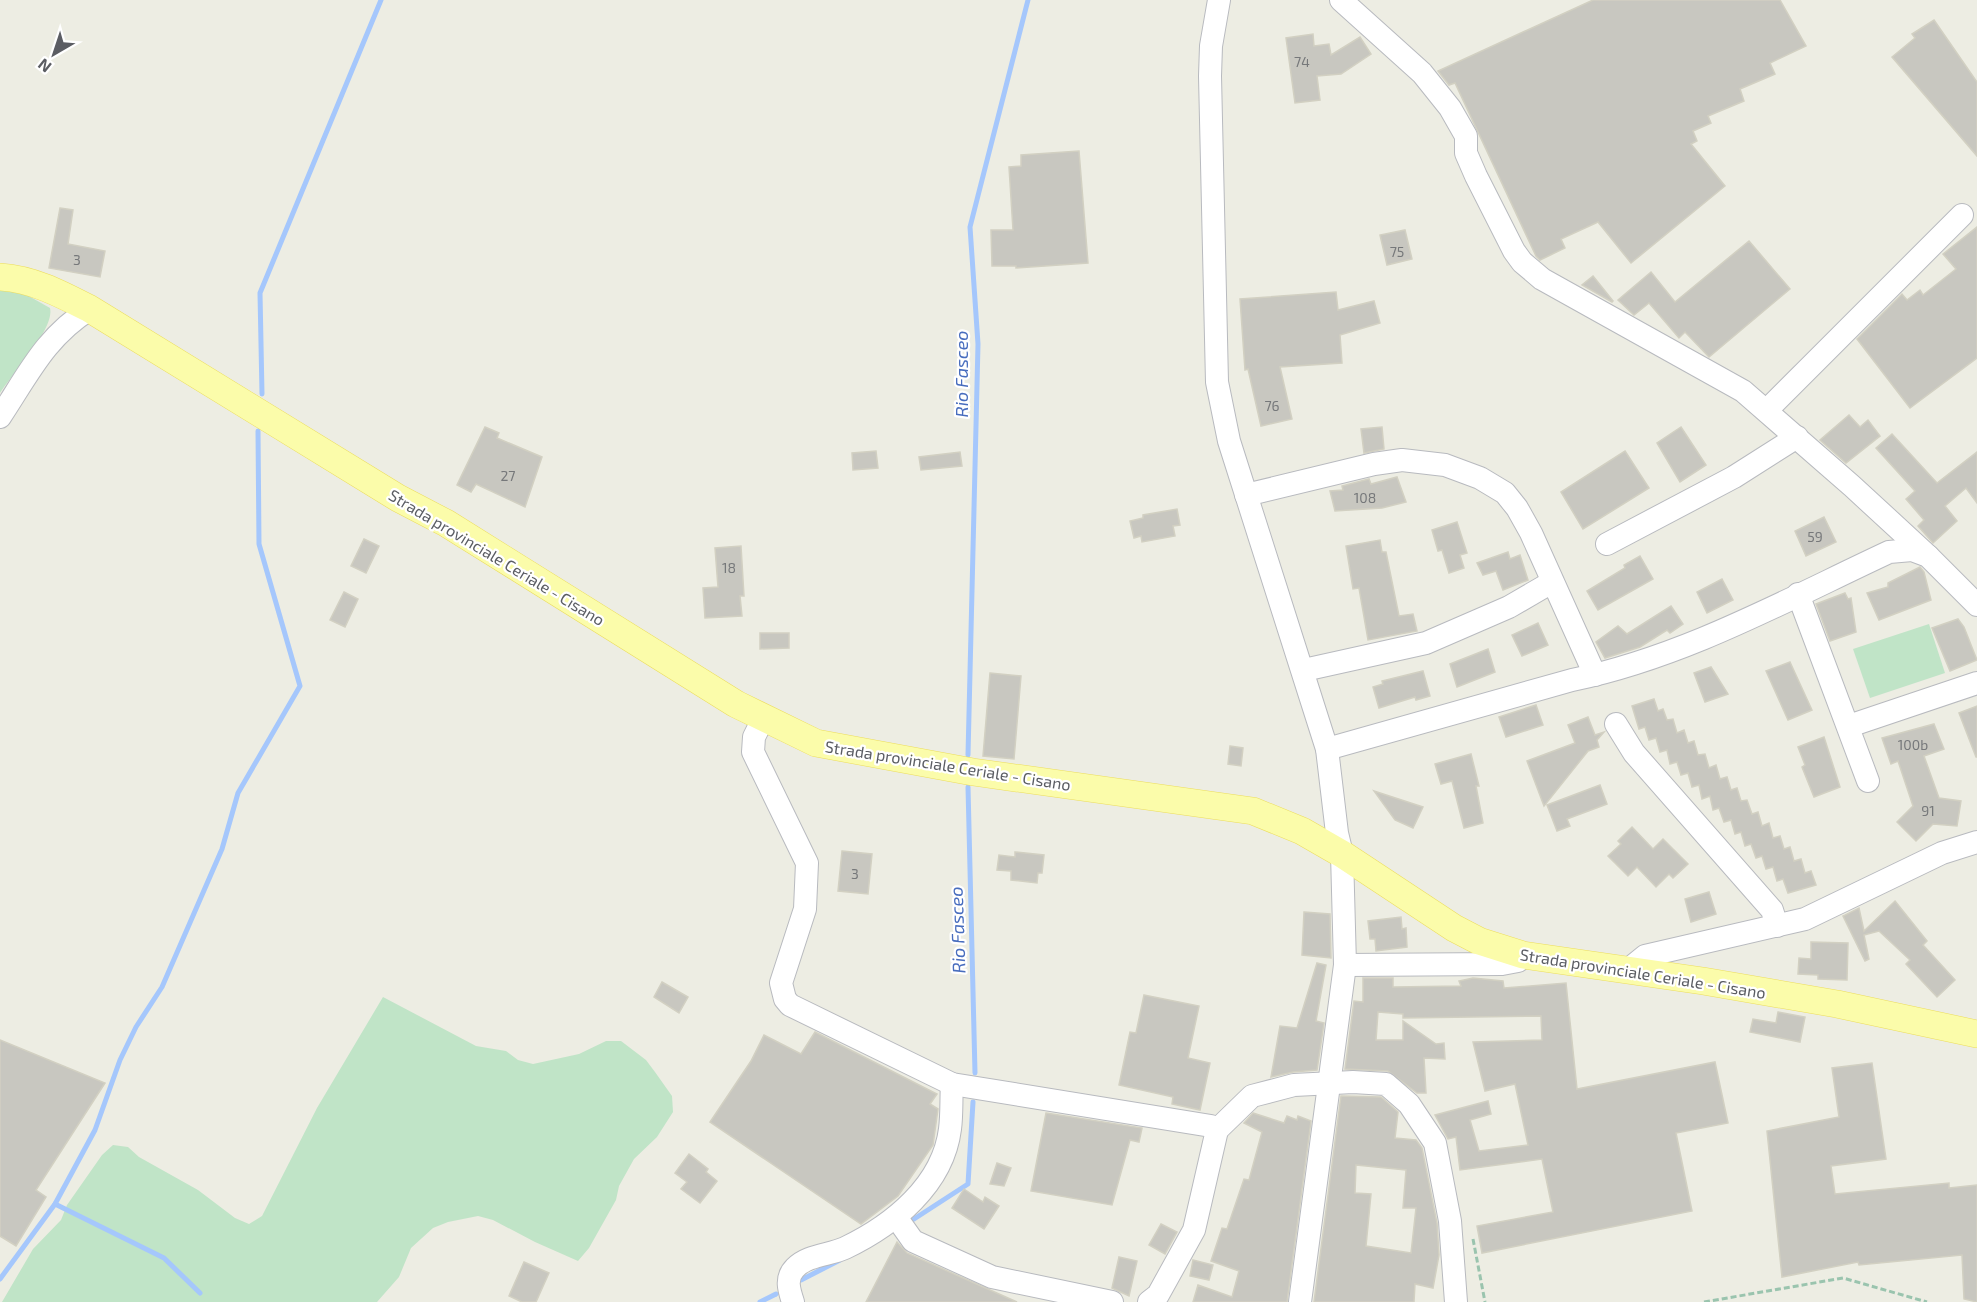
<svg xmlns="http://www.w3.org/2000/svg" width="1977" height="1302" font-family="'Exo 2',sans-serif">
	<rect width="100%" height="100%" fill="#edede3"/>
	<g fill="#c0e4c7">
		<path d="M0,286L18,290L50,308C55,329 12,374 0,393Z"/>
		<polygon points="1929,624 1945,673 1870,698 1853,649"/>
		<polygon points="383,997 476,1046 506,1051 518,1060 533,1064 579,1054 606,1041 621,1041 646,1060 655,1072 672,1096 673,1112 657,1137 634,1159 619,1186 616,1200 589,1248 578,1261 535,1242 493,1220 478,1216 448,1222 433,1228 411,1248 399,1277 377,1302 2,1302 33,1249 61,1220 67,1205 102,1155 113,1145 128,1147 139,1157 198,1190 235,1218 249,1224 262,1216 317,1108"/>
	</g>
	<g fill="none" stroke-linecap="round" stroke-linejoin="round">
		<g stroke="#a5c7fc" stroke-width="5">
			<polyline points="262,394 260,293 381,0"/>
			<polyline points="968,755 978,344 970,227 1028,0"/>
			<polyline points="968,787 975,1073"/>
			<polyline points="55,1204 164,1258 200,1293"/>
			<polyline points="914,1219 968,1184 973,1102"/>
			<polyline points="0,1279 55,1204 95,1130 120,1060 136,1027 162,987 222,849 238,793 300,686 259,544 258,431"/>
			<polyline points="801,1280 840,1260"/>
			<polyline points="760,1302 776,1294"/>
		</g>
	</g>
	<g fill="#c8c7c0" stroke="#d2d0c2" stroke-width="1.5" fill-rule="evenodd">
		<polygon points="1593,0 1780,0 1806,46 1770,63 1775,74 1740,89 1744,101 1708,116 1711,123 1693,131 1697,141 1691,144 1725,186 1631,263 1598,222 1561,239 1565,248 1540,260 1536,256 1455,83 1449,85 1438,71"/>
		<polygon points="1934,20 1977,82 1977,156 1892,57 1915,38 1912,34"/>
		<polygon points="1313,34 1314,46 1329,44 1331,55 1360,37 1371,54 1341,74 1317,76 1320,100 1295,103 1286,38"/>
		<polygon points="1079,151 1088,263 1016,268 1016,266 992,266 991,230 1013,230 1009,167 1021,166 1021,155"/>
		<polygon points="60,208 73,210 68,244 105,251 100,277 49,268"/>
		<polygon points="1977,227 1977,358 1910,408 1857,339 1902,294 1907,300 1920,290 1923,295 1956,269 1943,254"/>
		<polygon points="1405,230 1412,259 1387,265 1380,235"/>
		<polygon points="1749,241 1790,289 1709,357 1685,332 1679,338 1649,303 1634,315 1618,300 1651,272 1675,302"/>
		<polygon points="1593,276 1613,301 1612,302 1582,285"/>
		<polygon points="1336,292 1338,310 1374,301 1380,323 1340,335 1342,363 1280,367 1292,419 1261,426 1248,369 1245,370 1240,299"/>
		<polygon points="1849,415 1860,427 1868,420 1880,436 1846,463 1820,440"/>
		<polygon points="485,427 499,433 497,438 542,457 525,507 476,484 471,492 457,485"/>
		<polygon points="1382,427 1384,449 1364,453 1361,429"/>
		<polygon points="1681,427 1706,465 1680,482 1657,443"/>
		<polygon points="1892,434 1937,483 1977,452 1977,503 1966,488 1945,506 1957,521 1933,543 1918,526 1924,520 1906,499 1915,491 1876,448"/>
		<polygon points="876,451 878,468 853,470 852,453"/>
		<polygon points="1625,451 1649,488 1583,529 1561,492"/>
		<polygon points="960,452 962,466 921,470 919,457"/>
		<polygon points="1397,477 1406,502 1382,508 1335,511 1330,491 1343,490 1342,486 1369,479 1371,484"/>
		<polygon points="1177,509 1180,525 1173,526 1175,536 1142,542 1141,536 1134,538 1130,521 1143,518 1143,515"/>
		<polygon points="1824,517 1836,542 1806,556 1795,531"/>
		<polygon points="1457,522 1467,553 1460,555 1464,568 1449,573 1442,550 1438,551 1432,530"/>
		<polygon points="364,539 379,546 366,573 351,566"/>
		<polygon points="1380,540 1382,552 1386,552 1399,616 1413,614 1417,631 1368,640 1359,588 1353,589 1346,546"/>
		<polygon points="741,546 744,596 740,596 742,616 705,618 703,588 718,587 715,548"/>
		<polygon points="1508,552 1510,559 1520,555 1528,580 1503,590 1496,571 1483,575 1477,563"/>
		<polygon points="1640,556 1653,579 1598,610 1587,591 1625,568 1624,565"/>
		<polygon points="1920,567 1924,572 1931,600 1879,620 1867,593 1888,587 1888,583"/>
		<polygon points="1722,579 1733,600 1707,613 1697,592"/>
		<polygon points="344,592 358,599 345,627 330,620"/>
		<polygon points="1845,593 1848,599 1851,598 1856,632 1830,641 1816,604"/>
		<polygon points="1671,606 1683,624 1670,633 1667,630 1640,647 1605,658 1596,642 1618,626 1627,634"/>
		<polygon points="1958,619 1964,627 1977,660 1950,671 1932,628"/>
		<polygon points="1538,623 1548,645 1522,656 1512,635"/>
		<polygon points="760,633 789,633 789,648 760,649"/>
		<polygon points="1488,649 1495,672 1457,687 1450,664"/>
		<polygon points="1790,662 1812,710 1788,720 1766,671"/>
		<polygon points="1711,667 1728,694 1705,702 1694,673"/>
		<polygon points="1423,671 1430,696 1416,700 1415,697 1379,708 1373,687 1383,684 1382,681"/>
		<polygon points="990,673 1021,676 1014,759 983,756"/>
		<polygon points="1654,699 1658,711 1663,709 1667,720 1673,719 1677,733 1684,730 1688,743 1694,741 1698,755 1705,754 1709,768 1716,765 1720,779 1727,777 1731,790 1737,788 1741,801 1747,800 1752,814 1758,812 1762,826 1769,823 1773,838 1780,836 1784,849 1790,847 1794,861 1801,859 1805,873 1811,871 1816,885 1788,893 1783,879 1777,881 1773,867 1766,869 1762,856 1756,858 1751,844 1745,846 1741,832 1735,834 1731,820 1724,822 1719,808 1713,810 1710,796 1702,799 1699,785 1692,787 1688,773 1681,775 1677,762 1670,764 1667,750 1660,752 1656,738 1649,740 1645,727 1639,729 1632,706"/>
		<polygon points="1536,705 1543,725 1506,737 1499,717"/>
		<polygon points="1977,706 1977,757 1976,757 1959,713"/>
		<polygon points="1588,717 1595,735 1604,732 1597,740 1599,747 1588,751 1544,806 1527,761 1575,743 1568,725"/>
		<polygon points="1934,724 1944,749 1924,756 1939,798 1961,801 1957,826 1933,824 1916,841 1897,822 1913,806 1898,761 1891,764 1882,738"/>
		<polygon points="1824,737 1840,787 1814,797 1802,767 1805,765 1798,747"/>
		<polygon points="1230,746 1243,748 1241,766 1228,764"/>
		<polygon points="1471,754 1479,786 1476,786 1483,823 1464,828 1452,781 1441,784 1435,764"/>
		<polygon points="1600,785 1607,804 1567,819 1570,826 1557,831 1547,805"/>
		<polygon points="1374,791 1423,807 1413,828 1395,820"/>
		<polygon points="1632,827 1653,849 1663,839 1688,864 1673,878 1669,874 1656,887 1637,867 1628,876 1608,856 1621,844 1618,841"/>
		<polygon points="842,851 872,854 868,894 838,891"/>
		<polygon points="1015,852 1044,855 1042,873 1038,873 1037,883 1011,880 1011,871 997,870 999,855 1015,857"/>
		<polygon points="1709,892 1716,914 1691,922 1685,899"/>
		<polygon points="1895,901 1927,941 1923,945 1955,980 1937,997 1906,964 1910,960 1879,931 1864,935 1869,959 1865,961 1843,916 1859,908 1864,931"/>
		<polygon points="1304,912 1330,914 1331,958 1302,955"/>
		<polygon points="1401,917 1402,929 1406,928 1407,947 1376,951 1375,939 1370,939 1368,921"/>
		<polygon points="1811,942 1848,943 1847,980 1818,979 1818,975 1798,974 1799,958 1811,959"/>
		<polygon points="1317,963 1326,965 1316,1021 1324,1023 1317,1070 1293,1072 1271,1077 1280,1026 1297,1028"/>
		<polygon points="1363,978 1393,978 1393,987 1461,986 1459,981 1473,978 1503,981 1504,988 1566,983 1577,1089 1715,1062 1728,1123 1676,1133 1692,1211 1482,1253 1477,1226 1553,1212 1542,1159 1460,1170 1456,1137 1448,1139 1435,1115 1488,1101 1491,1114 1470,1120 1479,1151 1528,1145 1515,1084 1485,1091 1473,1042 1542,1040 1541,1016 1403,1018 1403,1014 1378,1012 1376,1040 1403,1040 1403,1021 1436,1044 1444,1043 1445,1059 1424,1058 1426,1093 1417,1093 1388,1071 1345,1069 1354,1001 1363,1002"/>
		<polygon points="662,982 688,997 679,1013 654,997"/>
		<polygon points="1144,995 1199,1006 1188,1058 1210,1063 1200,1110 1172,1104 1173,1097 1119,1085 1130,1032 1136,1033"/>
		<polygon points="1778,1012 1805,1017 1800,1042 1750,1032 1753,1019 1776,1023"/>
		<polygon points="815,1032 937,1094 930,1104 938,1109 933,1145 898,1196 861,1224 710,1122 751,1061 764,1035 801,1054"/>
		<polygon points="0,1040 105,1083 36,1190 46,1197 16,1246 0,1236"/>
		<polygon points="1872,1063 1886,1159 1831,1166 1835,1194 1949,1183 1949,1188 1977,1185 1977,1302 1964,1299 1962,1255 1859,1265 1858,1262 1782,1277 1767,1131 1839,1117 1832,1068"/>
		<path d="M1341,1096L1381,1097L1398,1112L1395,1138L1416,1140L1422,1148L1437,1223L1439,1255L1433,1288L1415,1284L1414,1302H1314ZM1356,1165L1406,1170L1403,1208H1416L1411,1253L1366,1246L1371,1194L1355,1193Z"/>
		<polygon points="1046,1113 1142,1128 1139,1142 1130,1140 1112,1205 1031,1191"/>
		<polygon points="1253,1113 1284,1123 1287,1116 1297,1120 1298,1116 1311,1121 1287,1302 1193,1302 1198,1285 1232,1297 1239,1271 1211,1261 1222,1228 1227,1229 1244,1179 1249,1180 1262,1132 1244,1123"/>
		<polygon points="689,1154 708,1169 706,1172 717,1181 700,1203 681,1189 687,1182 675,1173"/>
		<polygon points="997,1163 1011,1168 1004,1186 990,1184"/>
		<polygon points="964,1189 983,1202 985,1197 999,1206 984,1229 952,1208"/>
		<polygon points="1161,1224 1177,1232 1165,1254 1149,1245"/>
		<polygon points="897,1242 907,1253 1017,1302 866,1302"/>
		<polygon points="1119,1257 1137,1261 1129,1296 1112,1288"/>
		<polygon points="1193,1260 1213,1265 1209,1280 1190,1276"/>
		<polygon points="524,1262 549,1273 536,1302 522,1302 509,1296"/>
	</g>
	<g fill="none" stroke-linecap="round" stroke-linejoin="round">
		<g stroke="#b8babf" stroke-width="24">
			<g id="minor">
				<polyline points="1219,0 1211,46 1210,76 1217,382 1229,441 1327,749 1337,833 1342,854 1345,965 1300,1302"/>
				<polyline points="1341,0 1422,73 1450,108 1466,136 1466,153 1476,176 1514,251 1522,262 1542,279 1743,391 1852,486 1928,556"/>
				<polyline points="1767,410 1962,215"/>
				<path d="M0,417C28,375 45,337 90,309"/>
				<polyline points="1246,495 1374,464 1402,460 1445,465 1480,478 1505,493 1517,508 1531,533 1595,675"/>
				<polyline points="1607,544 1734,477 1797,437"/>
				<polyline points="1798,594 1868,781"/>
				<polyline points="1304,670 1426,643 1509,607 1552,582"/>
				<polyline points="763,719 754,737 753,752 807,863 805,909 781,983 785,999 790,1005 952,1084 1211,1126 1217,1130 1194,1230 1158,1295 1149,1302"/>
				<polyline points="1616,724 1634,753 1772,910 1777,926"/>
				<polyline points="1849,726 1977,683"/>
				<path d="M1327,749L1572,680C1684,657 1786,600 1889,552L1912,550L1928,556L1977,605"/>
				<polyline points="1345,965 1502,964 1518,961 1523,955"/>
				<polyline points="1629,969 1645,956 1805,919 1942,853 1977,842"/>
				<polyline points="1217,1130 1252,1096 1294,1085 1353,1082 1386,1084 1409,1104 1435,1143 1450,1221 1456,1302"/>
				<polyline points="896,1217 913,1241 992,1277 1112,1302"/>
				<path d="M793,1302C789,1290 785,1278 795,1268C807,1255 830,1255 845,1248C893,1225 943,1185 950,1129C952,1114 951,1099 952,1084"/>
			</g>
		</g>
		<g stroke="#ecdd5e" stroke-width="28">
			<path id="major" d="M0,277C33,279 61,294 90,309L398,498L446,523L736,704L816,743L973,772L1253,811L1302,831L1342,854L1454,928L1479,941L1523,955L1703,981L1837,1004L1977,1034"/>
		</g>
		<g stroke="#9ac4ae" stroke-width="3" stroke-dasharray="6 3" stroke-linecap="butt">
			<polyline points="1473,1239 1485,1302"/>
			<polyline points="1704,1302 1843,1278 1927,1302"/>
		</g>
		<use href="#minor" stroke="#fff" stroke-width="22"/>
		<use href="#major" stroke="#fbfcaa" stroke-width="27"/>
	</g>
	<g text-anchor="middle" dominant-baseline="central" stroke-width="4.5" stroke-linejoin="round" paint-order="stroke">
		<g font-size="14" fill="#76787a">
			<text x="1302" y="61">74</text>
			<text x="1397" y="251">75</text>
			<text x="77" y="259">3</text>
			<text x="1272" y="405">76</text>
			<text x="508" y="475">27</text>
			<text x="1365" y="497">108</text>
			<text x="1815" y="536">59</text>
			<text x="729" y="567">18</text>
			<text x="1913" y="744">100b</text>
			<text x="1928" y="810">91</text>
			<text x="855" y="873">3</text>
		</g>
		<g font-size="16" fill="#5b5d63" stroke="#fff">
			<text transform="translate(497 557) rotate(31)">Strada provinciale Ceriale - Cisano</text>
			<text transform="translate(948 765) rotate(9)">Strada provinciale Ceriale - Cisano</text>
			<text transform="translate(1643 973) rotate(9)">Strada provinciale Ceriale - Cisano</text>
		</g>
		<g font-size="18" font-style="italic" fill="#486dbe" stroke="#fff">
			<text transform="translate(961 374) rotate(-90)">Rio Fasceo</text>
			<text transform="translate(957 930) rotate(-92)">Rio Fasceo</text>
		</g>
	</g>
	<g transform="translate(54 54) rotate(219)" stroke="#ffffff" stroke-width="4.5" paint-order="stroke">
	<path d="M0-4.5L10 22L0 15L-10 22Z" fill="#5b5d63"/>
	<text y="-9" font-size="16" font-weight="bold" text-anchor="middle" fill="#5b5d63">N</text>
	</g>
</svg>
